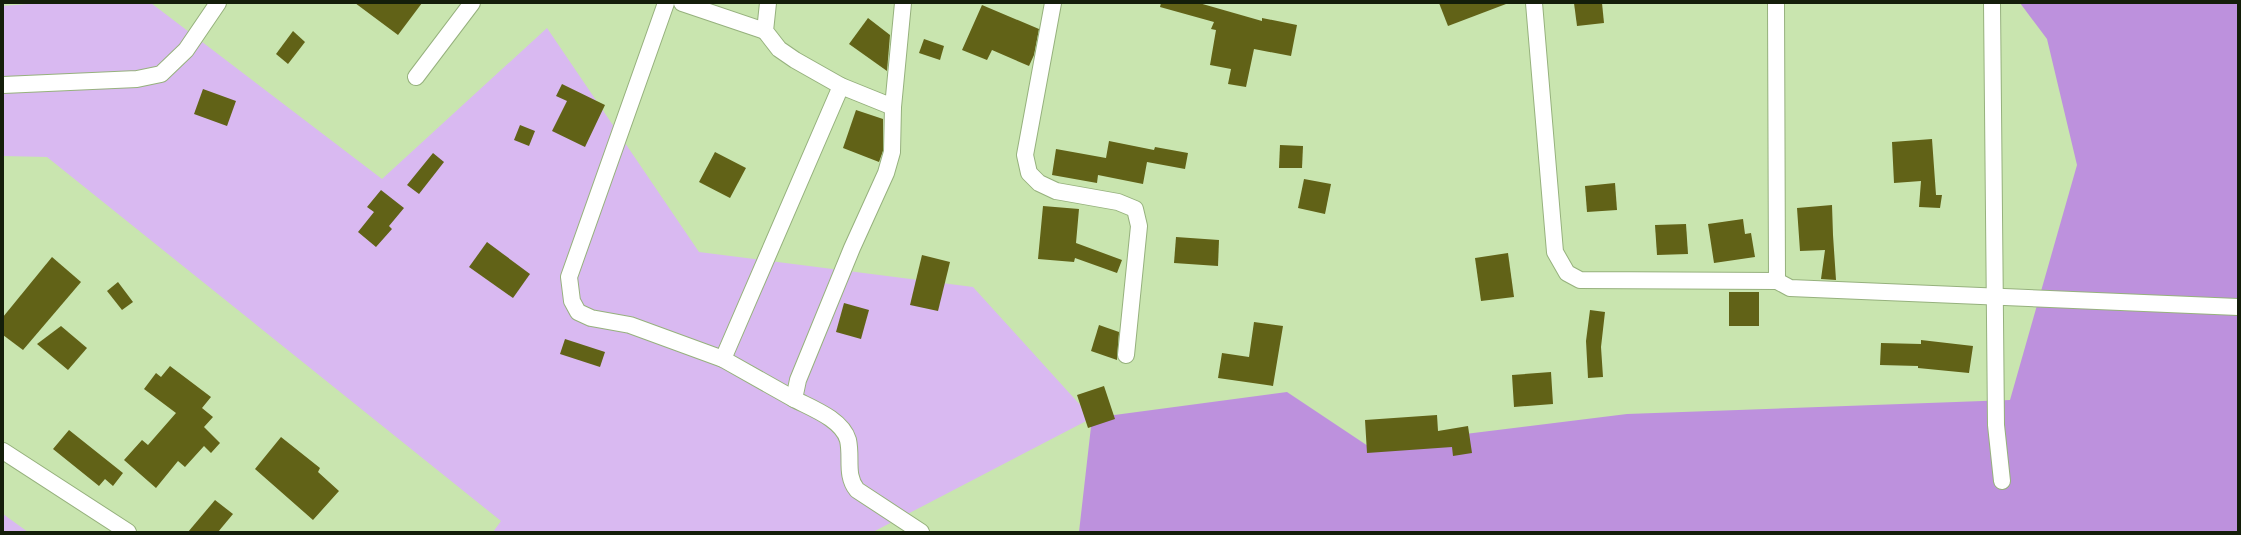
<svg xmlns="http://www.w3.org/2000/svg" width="2241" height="535" font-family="Literata,serif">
	<rect width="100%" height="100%" fill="#c9e5af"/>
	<g fill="#d9b9f1">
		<polygon points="41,3 151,3 382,179 547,28 699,252 973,287 1092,418 873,532 493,532 501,521 47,157 3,156 3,6"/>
		<polygon points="3,514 28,532 3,532"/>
	</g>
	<polygon fill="#bd91dd" points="2020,3 2238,3 2238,532 1079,532 1092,418 1287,392 1368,446 1627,414 2010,400 2077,165 2047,39"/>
	<g fill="#616217">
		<polygon points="355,3 422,3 398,35"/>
		<polygon points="1161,3 1199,3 1262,21 1262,18 1297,25 1291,56 1254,49 1246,87 1228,84 1231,69 1210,65 1216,30 1211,29 1214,22 1160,7"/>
		<polygon points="1439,3 1506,3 1506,4 1448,26"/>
		<polygon points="1574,3 1602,3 1604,23 1577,26"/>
		<polygon points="982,5 1039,29 1034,55 1029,66 992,50 987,60 962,50"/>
		<polygon points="868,18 890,35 887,71 849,44"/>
		<polygon points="293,31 305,42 288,64 276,54"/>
		<polygon points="924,39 944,46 940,60 919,53"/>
		<polygon points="562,84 605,105 585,147 552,131 567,101 556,96"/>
		<polygon points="203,89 236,101 227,126 194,114"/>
		<polygon points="856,110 883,119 883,151 879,162 843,148"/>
		<polygon points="520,125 535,131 529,146 514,140"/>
		<polygon points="1932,139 1936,195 1942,195 1940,208 1919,207 1921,181 1894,183 1892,142"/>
		<polygon points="1109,141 1154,150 1155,147 1188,153 1185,169 1147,162 1143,184 1098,175 1097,183 1052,175 1056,149 1106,158"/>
		<polygon points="1280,145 1303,146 1302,168 1279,168"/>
		<polygon points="715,152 746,168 730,198 699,182"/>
		<polygon points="433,153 444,162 419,194 407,185"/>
		<polygon points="1304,179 1331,184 1325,214 1298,208"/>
		<polygon points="1615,183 1617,210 1587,212 1585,186"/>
		<polygon points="381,190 404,208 389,226 392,229 376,247 358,232 374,212 367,207"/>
		<polygon points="1832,205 1833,235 1836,280 1821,279 1825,250 1800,251 1797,208"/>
		<polygon points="1043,206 1079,209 1076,243 1122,260 1117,273 1075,258 1074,262 1038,259"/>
		<polygon points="1743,219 1745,234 1751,233 1755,257 1714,263 1708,224"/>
		<polygon points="1686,224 1688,254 1657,255 1655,225"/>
		<polygon points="1176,237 1219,240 1218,266 1174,263"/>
		<polygon points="487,242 530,274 513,298 469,267"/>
		<polygon points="1508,253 1514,297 1481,301 1475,258"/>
		<polygon points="922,255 950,262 938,311 910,305"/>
		<polygon points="52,257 81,282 23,350 3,335 3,317"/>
		<polygon points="118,282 133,302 122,310 107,291"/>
		<rect x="1729" y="292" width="30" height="34"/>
		<polygon points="844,303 869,310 861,339 836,332"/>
		<polygon points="1590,310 1605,312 1601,347 1603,377 1588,378 1586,341"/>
		<polygon points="1254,322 1283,326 1273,386 1218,378 1222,353 1249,357"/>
		<polygon points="1099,325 1119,332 1117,360 1091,351"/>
		<polygon points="61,326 87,348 68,370 37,344"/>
		<polygon points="565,339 605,352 600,367 560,354"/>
		<polygon points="1921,340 1973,346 1969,373 1918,368 1918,366 1880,365 1881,343 1921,344"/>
		<polygon points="170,366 211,397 202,408 213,417 204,427 220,443 211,453 204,446 185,467 178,461 156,488 124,460 142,440 148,445 176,413 144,389 156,373 161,377"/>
		<polygon points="1551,372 1553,404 1514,407 1512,375"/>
		<polygon points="1104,386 1115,419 1088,428 1077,395"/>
		<polygon points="1437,415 1438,431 1468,426 1472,453 1453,456 1452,447 1367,453 1365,420"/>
		<polygon points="69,430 123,473 113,486 105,479 99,486 53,449"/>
		<polygon points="281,437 320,468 318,472 339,491 313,520 255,469"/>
		<polygon points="215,500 233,514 218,532 188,532"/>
	</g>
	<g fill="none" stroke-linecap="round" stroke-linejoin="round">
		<g stroke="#96b17d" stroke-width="18">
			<g id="minor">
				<polyline points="666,3 569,277 572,301 578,312 591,318 630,325 723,359 794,399"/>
				<polyline points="682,3 765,31"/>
				<polyline points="768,3 765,31 779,49 795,60 841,86 893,107"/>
				<path d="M903,3L893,107L892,152L886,173L852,248L798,380L794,399C811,408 842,419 848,440C852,458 845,475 857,490L921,532"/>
				<polyline points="1053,3 1025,155 1029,173 1039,183 1056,191 1118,202 1135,209 1139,226 1126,355"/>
				<polyline points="1534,3 1555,252 1567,273 1580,280 1777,281 1790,288 2238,307"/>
				<polyline points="1776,3 1777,281"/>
				<polyline points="1992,3 1996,425 2002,481"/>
				<polyline points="416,77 472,3"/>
				<polyline points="3,85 137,79 161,74 186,50 218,3"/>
				<polyline points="723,359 841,86"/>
				<polyline points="3,451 128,532"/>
			</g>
		</g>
		<use href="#minor" stroke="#fff" stroke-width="16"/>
	</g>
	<rect width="2241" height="535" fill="none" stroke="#141e0a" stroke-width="8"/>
</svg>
